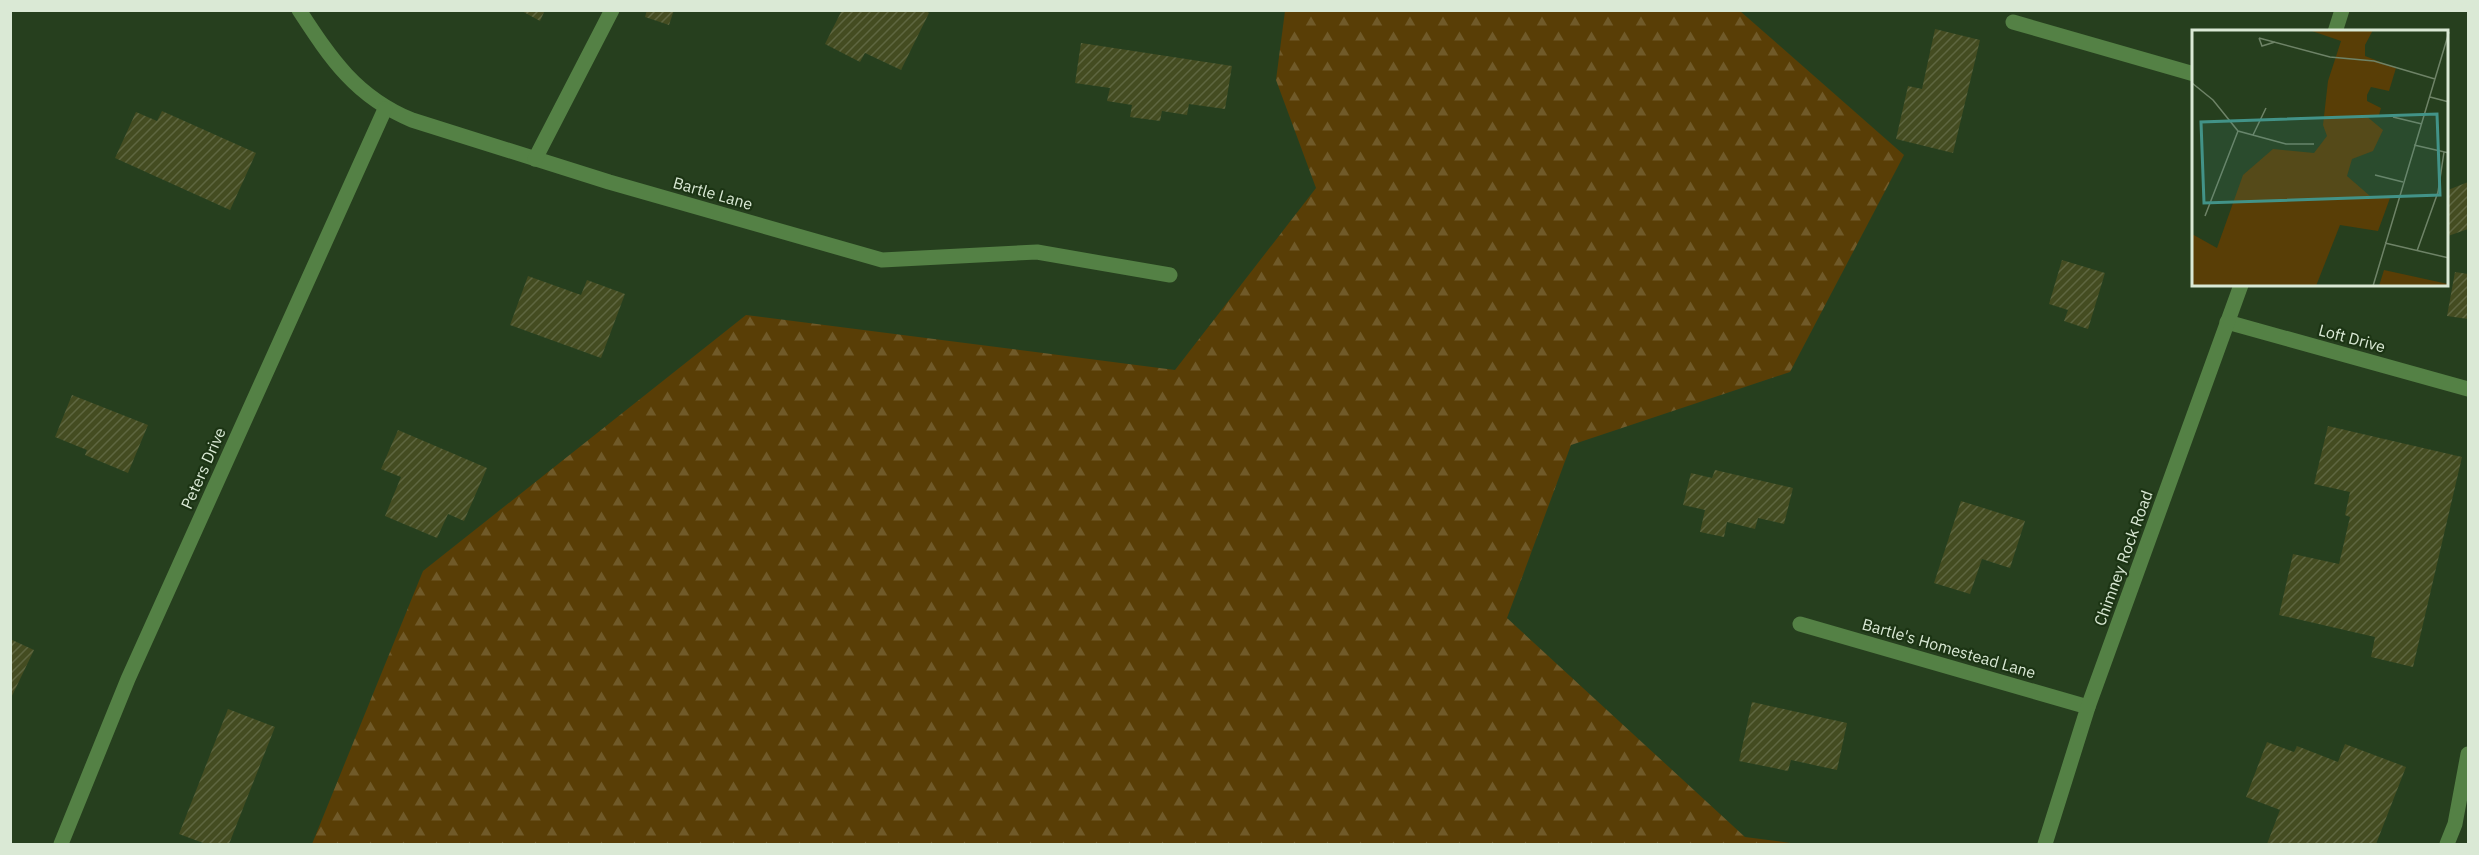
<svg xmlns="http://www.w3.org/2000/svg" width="2479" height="855" font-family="'IBM Plex Sans',sans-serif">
	<defs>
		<pattern id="forest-firs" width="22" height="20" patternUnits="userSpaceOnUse" patternTransform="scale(1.5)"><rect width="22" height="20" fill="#593e06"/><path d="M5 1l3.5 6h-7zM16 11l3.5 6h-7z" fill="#705a29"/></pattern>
		<pattern id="building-hatch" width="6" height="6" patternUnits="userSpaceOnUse" patternTransform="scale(1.5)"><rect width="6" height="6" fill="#444c21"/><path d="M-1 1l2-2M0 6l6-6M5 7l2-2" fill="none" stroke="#5e6640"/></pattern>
	</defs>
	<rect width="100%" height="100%" fill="#263f1e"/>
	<polygon fill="url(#forest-firs)" points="1285,11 1740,11 1904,155 1790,372 1571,445 1507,618 1745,837 1798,844 312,844 423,571 746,315 1175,370 1316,188 1276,80"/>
	<g fill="url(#building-hatch)">
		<polygon points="520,10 545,10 540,21"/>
		<polygon points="647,10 674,10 669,25 645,17"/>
		<polygon points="842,10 925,10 929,13 901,70 865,53 860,62 825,44"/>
		<polygon points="1935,29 1980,40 1953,153 1896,139 1908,86 1922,89"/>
		<polygon points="1081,43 1232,66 1225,109 1189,104 1187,115 1162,111 1160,121 1130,117 1132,105 1107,101 1110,88 1075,83"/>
		<polygon points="162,111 256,153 230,210 115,158 136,112 157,121"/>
		<polygon points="2468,182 2468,229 2448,236 2448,190"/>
		<polygon points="2062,260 2105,273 2088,329 2064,321 2068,310 2049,304"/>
		<polygon points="2455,272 2468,274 2468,319 2447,316"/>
		<polygon points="528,276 581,295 587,280 625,294 601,358 510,325"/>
		<polygon points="72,395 148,425 128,473 85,455 87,450 55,437"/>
		<polygon points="2328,426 2462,457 2413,667 2371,657 2375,637 2279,615 2293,554 2339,564 2350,517 2345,515 2350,492 2314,484"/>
		<polygon points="398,430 487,468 464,521 448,514 437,538 385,516 401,477 381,469"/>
		<polygon points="1715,470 1793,488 1784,524 1758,518 1755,529 1727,522 1724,537 1700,532 1705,510 1683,505 1691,473 1712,478"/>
		<polygon points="1961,501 2025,521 2010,568 1982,559 1970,594 1934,583"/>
		<polygon points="10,639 34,650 10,700"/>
		<polygon points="1752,702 1847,723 1837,770 1791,760 1788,771 1739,761"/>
		<polygon points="228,709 275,727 229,844 206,844 179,834"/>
		<polygon points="2267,742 2294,752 2297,746 2338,762 2345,744 2406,767 2376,844 2267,844 2280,810 2246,797"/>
	</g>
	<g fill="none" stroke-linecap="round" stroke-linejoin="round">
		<g stroke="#548145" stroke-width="15">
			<path d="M299,10C331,59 356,97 412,120L609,182L882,260L1037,252L1170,275"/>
			<polyline points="2013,22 2194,74"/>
			<polyline points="2335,32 2342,10"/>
			<polyline points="535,159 612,10"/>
			<polyline points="2227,322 2468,389"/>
			<polyline points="1800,624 2088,707"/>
			<polyline points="61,844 128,679 385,109"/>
			<polyline points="2045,844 2088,707 2241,285"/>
			<polyline points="2447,844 2455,824 2468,754"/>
		</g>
	</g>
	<g text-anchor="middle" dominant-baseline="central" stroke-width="4.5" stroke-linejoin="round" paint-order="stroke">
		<g font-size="16" fill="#dae9d5" stroke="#1c3414">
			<text transform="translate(713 193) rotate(16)">Bartle Lane</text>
			<text transform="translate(2352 338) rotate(15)">Loft Drive</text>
			<text transform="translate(203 468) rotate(-66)">Peters Drive</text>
			<text transform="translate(2123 558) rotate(-70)">Chimney Rock Road</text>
			<text transform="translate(1949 648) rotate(16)">Bartle's Homestead Lane</text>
		</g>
	</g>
	<g transform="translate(2192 30)">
		<rect width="256" height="256" fill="#263f1e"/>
		<path d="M192,240L256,254V256H187Z" fill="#593e06"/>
		<path d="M117,0H181L173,15V26L204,38L197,61L179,57L175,65V71L189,78L187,85H173L191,100L181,121L160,129L155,146L178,166L198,168L186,201L148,195L124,256H0V204L25,218L51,145L81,119L122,123L135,106L131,95L136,51L149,11Z" fill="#593e06"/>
		<path fill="none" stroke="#6e8367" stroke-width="1.5" d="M67,8L138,27L182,31L243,49M67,8L70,16L83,12M0,53L21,70L46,101L94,114H122M238,67L257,72M201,87L230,94M61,105L74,78M222,115L257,123M183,145L211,152M13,186L46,101M193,213L257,228M225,221L246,162L252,122M181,256L257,2"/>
		<path fill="#429388" fill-opacity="0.15" stroke="#429388" stroke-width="3" d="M245,84L248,165L12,173L9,92Z"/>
		<rect width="256" height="256" fill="none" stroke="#dae9d5" stroke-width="3"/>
	</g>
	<rect width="2479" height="855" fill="none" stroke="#dae9d5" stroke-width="24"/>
</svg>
